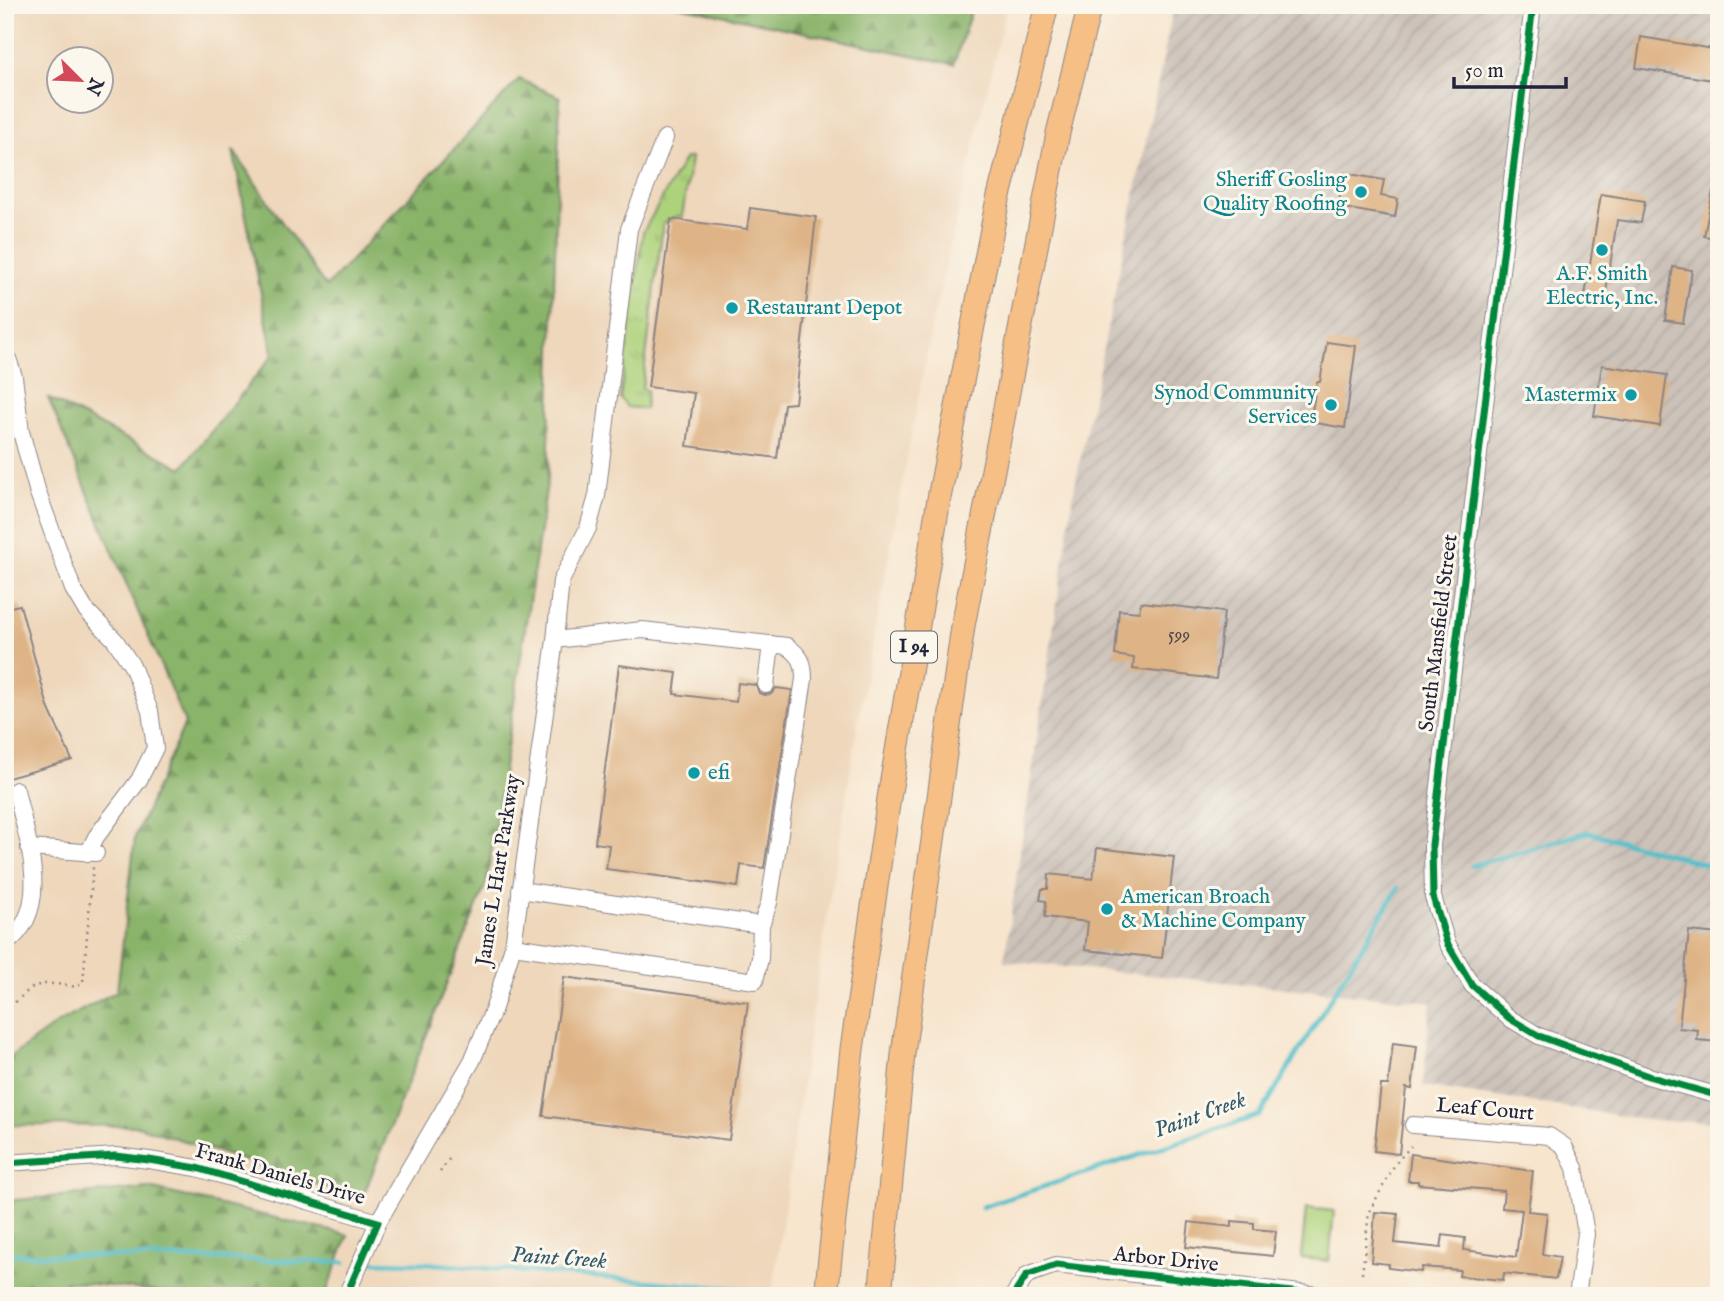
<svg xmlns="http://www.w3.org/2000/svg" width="1724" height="1301" font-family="'IM FELL English',serif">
	<defs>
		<pattern id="industrial-furrows" width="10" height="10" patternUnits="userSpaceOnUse" patternTransform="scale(1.75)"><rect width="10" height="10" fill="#ccc2b9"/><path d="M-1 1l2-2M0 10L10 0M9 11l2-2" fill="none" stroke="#afa6a0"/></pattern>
		<pattern id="grass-tufts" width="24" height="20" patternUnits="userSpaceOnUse" patternTransform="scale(1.75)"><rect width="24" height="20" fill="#add27b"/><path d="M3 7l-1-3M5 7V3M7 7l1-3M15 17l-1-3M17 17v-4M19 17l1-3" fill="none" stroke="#95b46b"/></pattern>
		<pattern id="forest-firs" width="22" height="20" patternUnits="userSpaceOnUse" patternTransform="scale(1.75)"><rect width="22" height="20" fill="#8ab46b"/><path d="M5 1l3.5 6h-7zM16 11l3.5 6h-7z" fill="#709259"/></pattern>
	</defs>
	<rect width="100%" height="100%" fill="#fbf7ec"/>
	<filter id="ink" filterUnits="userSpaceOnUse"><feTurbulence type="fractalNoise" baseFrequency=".0143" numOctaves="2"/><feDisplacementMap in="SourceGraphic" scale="14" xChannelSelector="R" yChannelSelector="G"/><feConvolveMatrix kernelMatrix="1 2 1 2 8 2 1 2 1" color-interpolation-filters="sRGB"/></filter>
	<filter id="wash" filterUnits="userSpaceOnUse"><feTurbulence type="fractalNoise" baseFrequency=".00686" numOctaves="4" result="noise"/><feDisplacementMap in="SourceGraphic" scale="28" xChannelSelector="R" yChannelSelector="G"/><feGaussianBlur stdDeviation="1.57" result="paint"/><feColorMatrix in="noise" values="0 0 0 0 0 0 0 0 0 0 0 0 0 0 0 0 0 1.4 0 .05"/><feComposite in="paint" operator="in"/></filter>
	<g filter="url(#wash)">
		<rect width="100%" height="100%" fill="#f7e5ce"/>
		<path fill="#eed7bb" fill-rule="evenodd" d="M5,5H1007L933,319L859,715L812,1012L772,1296H5ZM60,60H102V102H60Z"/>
		<polygon fill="url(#industrial-furrows)" points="1174,5 1719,5 1719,1122 1656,1121 1423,1086 1431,1002 1004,961 1074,490"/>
		<polygon fill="url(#grass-tufts)" stroke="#687a5b" stroke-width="2" points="685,158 691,158 682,217 677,216 663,224 642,389 647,390 645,409 627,407 620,398 643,232"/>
		<g fill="url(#forest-firs)" stroke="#566b53" stroke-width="2">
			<polygon points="674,5 973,5 954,64"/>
			<polygon points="519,79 560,97 548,477 487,881 362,1199 138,1126 5,1125 5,1061 58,1023 117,991 135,837 185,723 48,398 182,468 273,355 233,150 326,287"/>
			<polygon points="149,1188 348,1235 325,1296 195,1296 66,1281 64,1296 5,1296 5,1201"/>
		</g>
		<polygon fill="#add27b" stroke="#687a5b" stroke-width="2" points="1306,1208 1334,1211 1329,1261 1301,1258"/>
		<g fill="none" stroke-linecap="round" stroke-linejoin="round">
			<g stroke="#52bfca" stroke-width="4.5">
				<polyline points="1472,866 1588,832 1719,868"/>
				<polyline points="982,1207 1260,1115 1398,888"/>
				<polyline points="5,1254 345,1262"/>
				<polyline points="373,1262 423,1263 742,1289"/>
			</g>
		</g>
		<g id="blocks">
			<g fill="#deb486">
				<polygon points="1641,37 1719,50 1719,81 1636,68"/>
				<polygon points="1344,173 1384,180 1381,196 1398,199 1395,217 1338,207"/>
				<polygon points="1713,191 1719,191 1719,239 1704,236"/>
				<polygon points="1601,194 1645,201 1641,223 1617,220 1604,305 1584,302"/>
				<polygon points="750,208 816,217 795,403 784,404 777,458 687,446 694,393 648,387 671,219 747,229"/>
				<polygon points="1673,267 1692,270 1683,323 1665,320"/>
				<polygon points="1327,342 1356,346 1345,428 1310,422 1317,382 1320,382"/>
				<polygon points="1602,365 1667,375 1660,426 1594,416"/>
				<polygon points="1141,602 1224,612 1216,679 1133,669 1134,658 1115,655 1119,610 1139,612"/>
				<polygon points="20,605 48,707 72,760 5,779 5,608"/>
				<polygon points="619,665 677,673 674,694 736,702 738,683 756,685 759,693 764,695 771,694 776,688 792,690 764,868 741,865 738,887 606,869 609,845 595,843"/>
				<polygon points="1097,848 1174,857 1162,958 1085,950 1088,922 1045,917 1046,901 1040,900 1042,889 1048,889 1049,874 1093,879"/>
				<polygon points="1689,931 1719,934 1719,1042 1697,1040 1698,1030 1679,1028"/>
				<polygon points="564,977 748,1002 729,1140 543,1116"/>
				<polygon points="1393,1043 1417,1046 1412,1089 1406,1088 1399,1154 1374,1151 1381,1085 1388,1085"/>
				<polygon points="1411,1154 1533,1171 1528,1211 1547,1213 1542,1254 1560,1257 1556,1279 1504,1273 1503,1280 1459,1276 1460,1270 1422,1267 1421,1272 1388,1268 1389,1264 1371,1262 1375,1212 1398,1214 1395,1243 1441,1248 1443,1235 1465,1238 1464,1250 1516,1257 1522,1210 1502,1208 1504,1191 1418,1184 1418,1181 1408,1181"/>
				<polygon points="1232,1221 1254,1223 1254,1229 1276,1231 1273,1256 1186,1247 1189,1222 1232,1227"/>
			</g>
		</g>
	</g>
	<g filter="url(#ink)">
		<use href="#blocks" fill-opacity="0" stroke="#8c8484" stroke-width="2"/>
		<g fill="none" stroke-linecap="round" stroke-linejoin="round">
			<g stroke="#8c8484" stroke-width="18">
				<g id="minor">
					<polyline points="1533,5 1432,845 1433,897 1447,943 1472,985 1509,1018 1539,1036 1648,1076 1719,1096"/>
					<polyline points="5,349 14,377 21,432 38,493 73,589 85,609 115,640 132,666 150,711 155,748 139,780 96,837 88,853"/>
					<path d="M555,640L642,630L787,646C801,656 804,662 804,679L769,903L761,925"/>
					<polyline points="766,685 771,644"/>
					<polyline points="29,848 96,853"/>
					<path d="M5,944C55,910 26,838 16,790"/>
					<polyline points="513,946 755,981 760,958 761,925 520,890"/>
					<polyline points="1413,1125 1549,1136 1564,1146 1575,1168 1586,1234 1577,1296"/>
					<polyline points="5,1163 116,1156 149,1160 197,1168 378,1222"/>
					<polyline points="346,1296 378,1222 472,1061 494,1008 513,946 555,640 561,581 588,528 597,496 629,229 665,138"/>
					<polyline points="1013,1296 1027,1275 1056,1265 1327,1296"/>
					<polyline points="1716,1296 1719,1293"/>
				</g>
			</g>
			<g stroke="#8c8484" stroke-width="25">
				<g id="highway">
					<polyline points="826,1296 852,1049 889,798 940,493 997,204 1047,5"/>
					<polyline points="880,1296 903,1054 963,626 1058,133 1090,5"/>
				</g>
			</g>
			<g stroke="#8c8484" stroke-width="2.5" stroke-dasharray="2 5" stroke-linecap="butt">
				<path d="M5,1012C36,983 33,980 77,987L83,982L93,867"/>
				<polyline points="440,1172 452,1155"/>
				<polyline points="1362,1274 1369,1212 1395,1164 1411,1146"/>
			</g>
			<use href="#minor" stroke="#fff" stroke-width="16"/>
			<use href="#highway" stroke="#f5bf86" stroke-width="23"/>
			<g stroke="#fbf7ec" stroke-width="11">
				<g id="cycleway">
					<polyline points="1533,5 1432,845 1433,897 1447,943 1472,985 1509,1018 1539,1036 1648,1076 1719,1096"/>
					<polyline points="5,1163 116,1156 149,1160 197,1168 378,1222 346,1296"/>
					<polyline points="1013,1296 1027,1275 1056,1265 1327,1296"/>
				</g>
			</g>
			<use href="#cycleway" stroke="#00873e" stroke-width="7"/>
		</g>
	</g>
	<g fill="#0f9aa8" stroke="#fbf7ec" stroke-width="2.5">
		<circle cx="1361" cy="192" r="7"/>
		<circle cx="1602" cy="250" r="7"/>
		<circle cx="732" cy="308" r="7"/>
		<circle cx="1631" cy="395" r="7"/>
		<circle cx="1331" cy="405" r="7"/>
		<circle cx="694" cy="773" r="7"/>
		<circle cx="1107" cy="909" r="7"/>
	</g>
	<g text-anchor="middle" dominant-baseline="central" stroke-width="6" stroke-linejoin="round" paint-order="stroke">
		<g font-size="18" fill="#51464e">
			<text x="1179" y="635">599</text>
		</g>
		<rect fill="#fbf7ec" stroke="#636270" stroke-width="2" x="891" y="631.5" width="46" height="31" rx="5"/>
		<g font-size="19" font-weight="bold" fill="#22223b">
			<text x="914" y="647">I 94</text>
		</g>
		<g font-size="21" fill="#0d838f" stroke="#fbf7ec" text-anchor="end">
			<text x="1347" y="180">Sheriff Gosling<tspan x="1347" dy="24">Quality Roofing</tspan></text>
			<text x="1602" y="274" text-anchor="middle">A.F. Smith<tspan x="1602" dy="24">Electric, Inc.</tspan></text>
			<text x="746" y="308" text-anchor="start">Restaurant Depot</text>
			<text x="1317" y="393">Synod Community<tspan x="1317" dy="24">Services</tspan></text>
			<text x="1617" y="395">Mastermix</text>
			<text x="708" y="773" text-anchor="start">efi</text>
			<text x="1121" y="897" text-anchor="start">American Broach<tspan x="1121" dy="24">&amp; Machine Company</tspan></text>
		</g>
		<g font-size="21" fill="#22223b" stroke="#fbf7ec">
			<text transform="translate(1439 633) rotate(-83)">South Mansfield Street</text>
			<text transform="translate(499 870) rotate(-81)">James L Hart Parkway</text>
			<text transform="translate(1485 1110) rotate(5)">Leaf Court</text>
			<text transform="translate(280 1175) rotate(16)">Frank Daniels Drive</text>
			<text transform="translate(1166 1260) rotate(6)">Arbor Drive</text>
		</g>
		<g font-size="23" font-style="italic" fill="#33596d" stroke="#fbf7ec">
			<text transform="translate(1200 1115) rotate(-20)">Paint Creek</text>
			<text transform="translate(559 1258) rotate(4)">Paint Creek</text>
		</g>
	</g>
	<rect width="1724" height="1301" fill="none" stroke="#fbf7ec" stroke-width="28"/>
	<g transform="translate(80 80) rotate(114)"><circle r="33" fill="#fbf7ec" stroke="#a4a2a5" stroke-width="2"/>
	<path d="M0-5L12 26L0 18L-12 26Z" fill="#d1495b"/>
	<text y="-10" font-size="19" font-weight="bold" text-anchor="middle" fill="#22223b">N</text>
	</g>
	<path d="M1454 77v10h112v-10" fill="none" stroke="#22223b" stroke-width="3.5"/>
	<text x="1465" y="77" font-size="21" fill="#22223b" stroke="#fbf7ec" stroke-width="5" paint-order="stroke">50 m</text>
</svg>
